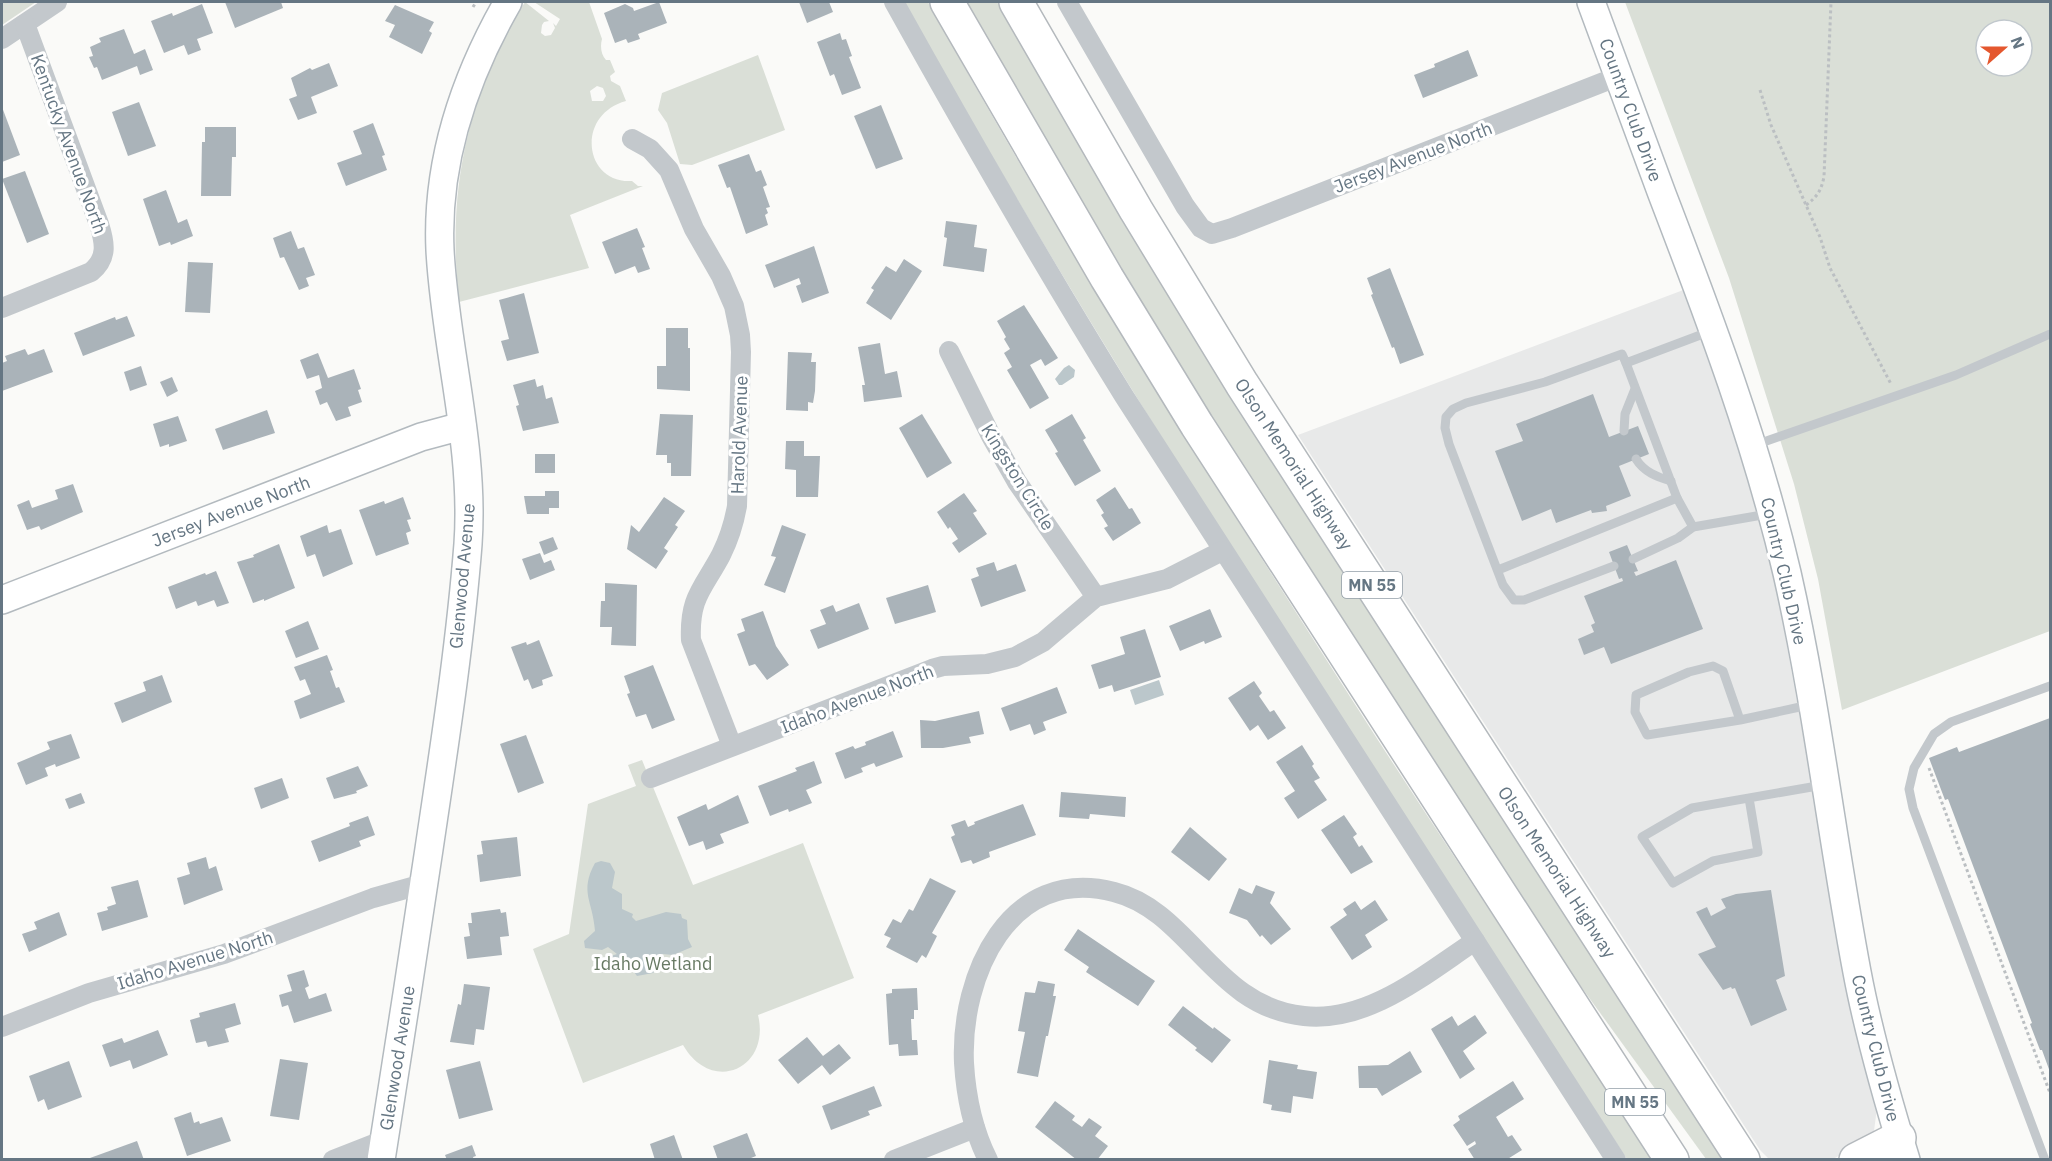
<svg xmlns="http://www.w3.org/2000/svg" width="2052" height="1161" font-family="'IBM Plex Sans',sans-serif">
	<rect width="100%" height="100%" fill="#fafaf8"/>
	<polygon fill="#e8e9e9" points="1686,289 1761,503 1846,972 1877,1108 1874,1131 1861,1144 1833,1159 1769,1159 1760,1150 1298,435"/>
	<g fill="#dadfd7" fill-rule="evenodd">
		<polygon points="2,2 36,2 2,25"/>
		<path d="M525,2L549,21L544,22L542,25L541,33L545,36L551,35L555,28L553,23L556,26L560,19L534,2H589L602,39C600,46 601,55 606,60H610L615,72L610,76L611,81L620,86L626,101C575,115 584,184 632,181L638,186H643L570,215L589,268L459,302C447,190 466,98 525,2ZM597,86L603,88L606,96L603,101H592L590,91Z"/>
		<path d="M904,2H928C1066,252 1219,493 1374,734C1466,876 1561,1016 1651,1159H1627C1379,778 1125,399 904,2Z"/>
		<polygon points="962,2 997,2 1027,46 1729,1159 1706,1159 1532,919 1172,362"/>
		<path d="M1625,2H2050V631L1842,710L1818,579L1794,484L1729,278ZM1986,30H2022V66H1986Z"/>
		<polygon points="758,55 785,130 692,165 680,164 667,123 658,110 662,93"/>
		<path d="M642,760L693,885L803,843L854,978L758,1015C771,1069 712,1095 683,1045L583,1083L533,949L569,934L588,804L636,786L628,765Z"/>
	</g>
	<g fill="#bbc7cb">
		<polygon points="1069,365 1075,370 1074,377 1062,385 1059,385 1055,379 1064,368"/>
		<polygon points="1159,680 1164,695 1135,705 1130,690"/>
		<path d="M601,861L610,863L615,872L612,888L622,894V909L633,914L632,917L636,921L666,912L681,914L682,918L687,920L688,939L692,947L673,955L663,954L656,958L658,968L653,973L637,976L629,965L624,971L616,964H609L611,956L617,954L608,947L602,950L585,948L584,941L595,931C593,901 579,892 595,863Z"/>
	</g>
	<g fill="#aab3b9">
		<polygon points="225,2 281,2 283,8 235,28"/>
		<polygon points="659,2 667,23 638,34 640,39 628,43 626,39 615,43 604,13 625,4 633,8 634,11"/>
		<polygon points="799,2 829,2 833,12 807,23"/>
		<polygon points="202,4 213,33 197,39 201,50 188,55 184,45 164,53 151,21 172,13 173,16"/>
		<polygon points="395,5 434,22 429,31 432,33 422,54 389,37 395,25 385,21"/>
		<polygon points="124,29 134,54 145,49 153,70 140,75 137,66 102,80 97,67 94,68 89,57 93,56 90,47 101,42 99,38"/>
		<polygon points="840,33 842,40 846,39 852,56 849,57 861,88 842,95 834,74 830,76 817,42"/>
		<polygon points="1468,50 1478,76 1423,98 1414,75 1435,67 1434,64"/>
		<polygon points="329,63 338,86 311,97 317,113 298,120 289,99 297,96 291,78 310,68 312,70"/>
		<polygon points="139,102 156,146 128,156 112,112"/>
		<polygon points="881,105 903,159 876,169 854,116"/>
		<polygon points="2,107 20,155 2,162"/>
		<polygon points="373,123 385,155 382,156 387,170 346,186 337,163 362,154 353,131"/>
		<polygon points="205,127 236,127 236,157 232,157 231,196 201,196 202,142 205,142"/>
		<polygon points="749,154 756,172 761,170 767,185 763,187 770,207 766,208 768,213 765,215 768,225 746,234 730,187 727,188 718,165"/>
		<polygon points="25,171 49,234 27,243 2,179"/>
		<polygon points="166,190 178,223 187,219 193,236 171,245 170,242 159,246 143,199"/>
		<polygon points="946,221 977,225 974,247 987,249 984,272 943,266 947,238 944,237"/>
		<polygon points="637,228 645,247 642,248 650,269 638,273 635,266 615,274 602,242"/>
		<polygon points="291,231 298,249 304,247 315,275 306,278 309,286 299,290 284,257 280,258 273,238"/>
		<polygon points="814,246 829,293 802,303 796,286 801,284 799,278 774,288 765,265"/>
		<polygon points="904,259 922,271 891,320 866,303 874,290 871,288 886,266 896,272"/>
		<polygon points="188,262 213,263 210,313 185,312"/>
		<polygon points="1390,268 1424,355 1400,364 1394,347 1392,348 1371,295 1373,294 1367,278"/>
		<polygon points="524,293 539,353 507,361 501,341 509,339 499,300"/>
		<polygon points="1024,305 1058,358 1045,366 1041,359 1030,365 1049,398 1030,409 1007,370 1012,367 1004,353 1010,349 1004,339 1006,337 997,321"/>
		<polygon points="127,316 135,336 83,356 74,333 115,317 116,320"/>
		<polygon points="666,328 688,328 688,348 690,348 690,391 657,389 657,366 666,366"/>
		<polygon points="880,343 885,374 897,371 902,397 864,402 862,385 865,385 858,347"/>
		<polygon points="25,349 28,355 44,349 53,372 2,391 2,363 7,361 5,356"/>
		<polygon points="788,352 812,353 811,362 816,362 815,391 813,403 808,402 808,411 786,410"/>
		<polygon points="318,353 328,378 354,369 361,389 358,390 362,402 348,407 351,416 336,421 327,402 320,405 315,391 322,388 319,375 307,379 300,360"/>
		<polygon points="141,366 147,385 130,391 124,372"/>
		<polygon points="172,377 178,391 167,397 160,382"/>
		<polygon points="535,379 537,387 543,385 546,399 552,397 559,423 523,431 516,406 519,405 513,385"/>
		<polygon points="1593,394 1609,437 1638,426 1649,454 1619,466 1631,496 1606,506 1607,511 1592,513 1591,510 1556,523 1551,509 1522,521 1495,451 1523,441 1516,424"/>
		<polygon points="267,410 275,433 223,450 215,429"/>
		<polygon points="660,414 693,415 691,476 671,476 671,463 667,463 667,455 656,455"/>
		<polygon points="922,414 952,463 927,478 899,428"/>
		<polygon points="1072,414 1086,438 1083,440 1101,471 1075,486 1055,453 1058,452 1045,430"/>
		<polygon points="178,416 187,441 169,447 169,444 160,447 153,424"/>
		<polygon points="786,441 804,441 804,456 820,456 818,497 796,497 796,470 785,469"/>
		<rect x="535" y="454" width="20" height="19"/>
		<polygon points="73,484 83,512 41,530 39,526 27,530 17,505 29,500 32,508 58,499 55,490"/>
		<polygon points="1115,487 1129,509 1132,508 1141,523 1113,541 1104,528 1108,526 1101,515 1104,513 1096,500"/>
		<polygon points="545,491 559,491 559,508 549,508 549,514 527,514 524,496 545,496"/>
		<polygon points="964,493 977,511 973,513 987,534 959,553 952,543 958,539 950,527 948,529 937,512"/>
		<polygon points="403,497 411,519 407,520 411,531 406,533 409,544 376,556 359,510 384,501 385,504"/>
		<polygon points="664,497 685,511 675,525 678,527 664,548 668,551 656,569 627,549 631,525 639,532"/>
		<polygon points="327,525 329,533 341,529 353,564 323,577 315,554 307,557 300,536"/>
		<polygon points="782,525 806,534 785,593 764,585 776,557 771,556"/>
		<polygon points="553,537 558,549 544,555 539,542"/>
		<polygon points="279,544 295,588 264,601 264,599 253,603 237,562 254,557 253,555"/>
		<polygon points="1627,545 1638,571 1634,572 1636,576 1676,560 1703,629 1611,664 1604,647 1584,655 1578,639 1594,632 1591,625 1595,623 1584,596 1623,581 1622,578 1619,579 1609,552"/>
		<polygon points="540,553 544,563 551,560 555,570 530,580 522,559"/>
		<polygon points="994,562 997,571 1016,564 1026,591 981,607 971,579 979,576 976,568"/>
		<polygon points="216,571 229,603 217,607 214,600 198,606 196,601 176,609 168,587 205,573 206,575"/>
		<polygon points="605,583 637,585 636,646 611,645 612,627 600,627 601,601 605,601"/>
		<polygon points="928,585 936,612 895,624 886,598"/>
		<polygon points="859,603 869,629 818,649 810,630 826,624 820,610 833,605 836,612"/>
		<polygon points="1210,609 1222,637 1205,644 1204,641 1180,651 1169,626"/>
		<polygon points="763,611 776,646 789,665 767,680 755,664 749,666 737,634 745,631 741,619"/>
		<polygon points="308,621 319,649 296,658 285,631"/>
		<polygon points="1145,629 1161,677 1114,692 1112,685 1099,689 1091,665 1125,654 1120,637"/>
		<polygon points="539,640 553,676 542,680 543,685 532,689 528,679 524,681 511,647 526,642 527,645"/>
		<polygon points="327,655 333,670 330,671 336,688 339,687 345,702 300,719 294,701 311,694 305,679 300,681 294,667"/>
		<polygon points="653,665 675,720 652,729 646,714 636,717 627,694 630,693 624,676"/>
		<polygon points="162,675 172,702 122,723 114,703 146,691 143,682"/>
		<polygon points="1254,681 1262,693 1259,696 1270,712 1274,710 1286,728 1268,740 1258,725 1250,731 1228,698"/>
		<polygon points="1057,687 1067,713 1043,722 1046,730 1034,735 1030,724 1010,731 1001,708"/>
		<polygon points="979,711 984,734 969,737 971,743 943,748 921,748 920,720 935,721"/>
		<polygon points="2050,718 2050,1072 2042,1050 2040,1050 2030,1024 2032,1023 1948,799 1945,800 1929,758 1957,747 1959,752"/>
		<polygon points="893,731 903,757 876,767 874,763 861,768 863,772 845,779 835,753 853,746 855,749 866,745 865,742"/>
		<polygon points="71,734 80,758 56,767 55,764 45,768 48,776 26,785 17,763 50,749 47,742"/>
		<polygon points="526,735 544,783 518,793 500,744"/>
		<polygon points="1302,745 1314,764 1312,766 1320,778 1314,781 1327,800 1298,819 1284,798 1295,791 1276,762"/>
		<polygon points="814,761 822,783 806,790 812,803 789,812 788,809 770,816 758,786 797,771 795,768"/>
		<polygon points="358,766 368,786 356,791 357,793 334,799 326,778"/>
		<polygon points="282,778 289,798 261,809 254,788"/>
		<polygon points="1061,792 1126,797 1125,817 1090,814 1089,819 1059,817"/>
		<polygon points="81,793 85,803 69,809 65,799"/>
		<polygon points="738,795 749,823 720,834 724,843 706,850 703,841 689,846 677,817 706,804 708,810"/>
		<polygon points="1023,804 1036,835 989,852 990,857 973,864 971,860 961,863 951,837 955,835 951,825 965,820 968,827 975,824 974,822"/>
		<polygon points="1344,815 1357,834 1353,837 1359,847 1362,845 1373,862 1351,874 1321,830"/>
		<polygon points="368,816 375,835 359,841 361,846 319,862 311,841 350,826 349,823"/>
		<polygon points="1190,827 1227,859 1209,881 1171,852"/>
		<polygon points="517,837 521,876 480,882 477,855 483,854 481,841"/>
		<polygon points="206,857 209,869 216,866 223,890 184,905 177,878 190,874 187,863"/>
		<polygon points="930,878 956,891 932,933 937,936 926,958 922,955 917,963 886,947 891,938 884,935 893,919 901,923 909,909 913,911"/>
		<polygon points="138,880 148,917 102,931 97,913 108,910 107,907 116,904 111,887"/>
		<polygon points="1256,885 1275,892 1270,903 1291,929 1271,945 1262,935 1260,937 1247,920 1229,913 1239,888 1252,894"/>
		<polygon points="1771,890 1785,976 1776,980 1787,1010 1751,1026 1735,988 1732,989 1731,987 1723,990 1698,954 1716,947 1696,912 1707,907 1711,916 1726,908 1721,899 1736,894"/>
		<polygon points="1375,900 1388,920 1365,935 1372,947 1352,960 1330,927 1347,915 1343,909 1355,901 1361,910"/>
		<polygon points="500,909 501,913 506,912 509,936 500,937 502,955 467,959 464,937 470,936 468,923 472,923 471,913"/>
		<polygon points="59,912 67,935 29,952 22,934 37,929 34,922"/>
		<polygon points="1078,929 1155,981 1138,1006 1086,972 1089,967 1064,950"/>
		<polygon points="304,970 309,986 305,988 309,999 326,993 332,1011 294,1023 288,1005 282,1007 279,995 292,991 287,975"/>
		<polygon points="1038,981 1055,984 1053,996 1056,996 1048,1036 1046,1036 1038,1077 1017,1073 1025,1032 1018,1031 1025,992 1035,993"/>
		<polygon points="464,984 490,987 484,1030 476,1029 474,1045 450,1042 458,1004 461,1005"/>
		<polygon points="917,988 918,1010 914,1010 914,1019 911,1019 912,1040 917,1040 918,1055 899,1056 898,1044 889,1045 886,994 892,993 892,989"/>
		<polygon points="235,1003 241,1024 225,1029 229,1042 208,1047 206,1041 196,1043 190,1020 200,1017 199,1013"/>
		<polygon points="1183,1006 1213,1029 1214,1027 1231,1040 1212,1063 1195,1050 1197,1048 1168,1025"/>
		<polygon points="1475,1015 1487,1033 1463,1051 1475,1069 1460,1079 1431,1029 1452,1016 1458,1026"/>
		<polygon points="158,1030 168,1055 133,1069 130,1060 110,1067 102,1045 122,1038 124,1043"/>
		<polygon points="807,1037 823,1056 839,1044 851,1058 830,1075 822,1065 798,1084 778,1060"/>
		<polygon points="1410,1051 1422,1072 1382,1096 1377,1088 1359,1088 1358,1066 1388,1065"/>
		<polygon points="280,1059 308,1063 299,1120 270,1116"/>
		<polygon points="1269,1060 1298,1065 1297,1069 1317,1072 1313,1099 1293,1096 1291,1113 1271,1110 1272,1105 1263,1103"/>
		<polygon points="69,1061 82,1097 48,1110 44,1099 38,1102 29,1076"/>
		<polygon points="480,1061 493,1110 459,1119 446,1070"/>
		<polygon points="1513,1081 1524,1099 1496,1117 1508,1137 1512,1135 1522,1150 1506,1160 1487,1160 1485,1158 1475,1160 1468,1149 1476,1144 1475,1141 1467,1146 1453,1125 1460,1120 1458,1116"/>
		<polygon points="874,1086 882,1106 868,1111 870,1115 831,1130 822,1106"/>
		<polygon points="1055,1101 1075,1116 1072,1120 1082,1127 1089,1118 1102,1127 1095,1136 1108,1146 1097,1160 1077,1160 1035,1127"/>
		<polygon points="191,1112 194,1123 199,1121 200,1124 222,1117 231,1141 187,1156 174,1118"/>
		<polygon points="747,1133 756,1156 746,1160 718,1160 713,1146"/>
		<polygon points="674,1135 683,1160 655,1160 650,1144"/>
		<polygon points="137,1141 144,1160 91,1160 90,1158"/>
		<polygon points="472,1145 476,1156 473,1157 474,1160 447,1160 445,1155"/>
	</g>
	<g fill="none" stroke-linecap="round" stroke-linejoin="round">
		<g stroke="#b3babf" stroke-width="30">
			<g id="secondary">
				<path d="M1591,2C1615,66 1638,130 1662,194C1710,319 1757,444 1787,573C1817,705 1832,840 1857,972C1869,1036 1887,1098 1906,1160"/>
				<polyline points="2,600 421,437 462,426"/>
				<path d="M381,1160C398,1056 413,953 429,849C444,748 460,646 468,544C475,445 445,348 440,250C436,162 465,77 508,2"/>
			</g>
		</g>
		<g stroke="#b4b9bd" stroke-width="36">
			<g id="highway">
				<polyline points="947,2 1107,278 1197,425 1672,1160"/>
				<polyline points="1016,2 1136,210 1242,384 1743,1160"/>
				<polyline points="1856,1160 1899,1138"/>
			</g>
		</g>
		<g stroke="#bbbfc2" stroke-width="3" stroke-dasharray="3 3" stroke-linecap="butt">
			<polyline points="473,7 476,2"/>
			<polyline points="1760,90 1771,125 1820,237 1830,268 1891,384"/>
			<path d="M1806,205C1817,197 1821,191 1824,177L1831,2"/>
			<polyline points="1929,768 2050,1093"/>
		</g>
		<g stroke="#c3c8cc" stroke-width="9">
			<polyline points="1626,363 1677,498 1693,527"/>
			<polyline points="1624,431 1625,414 1635,389"/>
			<polyline points="1755,445 1956,375 2050,334"/>
			<path d="M1636,459C1644,472 1657,477 1671,481"/>
			<polyline points="1633,559 1678,538 1693,527 1768,514"/>
			<polyline points="1614,566 1524,600 1514,600 1503,585 1449,444 1445,428 1446,417 1453,409 1466,403 1545,382 1622,354 1626,363 1711,331"/>
			<polyline points="1498,570 1677,498"/>
			<polyline points="1740,720 1647,735 1635,712 1636,695 1689,672 1713,666 1723,671 1740,720 1809,705"/>
			<polyline points="1749,798 1758,852 1713,861 1673,883 1642,837 1692,808 1823,785"/>
			<polyline points="2045,1160 1913,808 1909,789 1914,768 1934,734 1951,722 2050,686"/>
		</g>
		<g stroke="#c3c8cc" stroke-width="20">
			<path d="M894,2C968,135 1044,267 1124,396L1616,1160"/>
			<polyline points="1067,2 1185,206 1201,228 1212,234 1232,228 1619,76"/>
			<polyline points="2,39 57,2"/>
			<path d="M632,139L650,149L669,170L694,229L721,276L734,306L740,335L741,352L737,506C734,523 729,539 721,555C703,589 689,597 691,640L732,746"/>
			<path d="M2,308L91,272C108,258 105,243 99,224L25,24"/>
			<polyline points="949,351 991,436 1017,482 1096,597"/>
			<polyline points="651,778 932,669 943,666 987,664 1015,657 1043,642 1096,597 1167,579 1222,551"/>
			<polyline points="2,1027 89,993 224,954 373,898 423,884"/>
			<polyline points="333,1160 384,1140"/>
			<polyline points="894,1160 975,1128"/>
			<path d="M988,1160C973,1130 966,1097 964,1063C960,976 1009,865 1114,892C1190,911 1214,1007 1304,1016C1368,1023 1425,974 1475,941"/>
		</g>
		<use href="#secondary" stroke="#fff" stroke-width="27"/>
		<use href="#highway" stroke="#fff" stroke-width="33"/>
	</g>
	<g text-anchor="middle" dominant-baseline="central" stroke-width="6" stroke-linejoin="round" paint-order="stroke">
		<g fill="#fff" stroke="#939fa8" stroke-width="1.5">
			<rect x="1342" y="572" width="60" height="26" rx="4.5"/>
			<rect x="1605" y="1089" width="60" height="26" rx="4.5"/>
		</g>
		<g font-size="16" font-weight="bold" fill="#657683">
			<text x="1372" y="585">MN 55</text>
			<text x="1635" y="1102">MN 55</text>
		</g>
		<g font-size="18" fill="#657683" stroke="#fff">
			<text transform="translate(1631 110) rotate(70)">Country Club Drive</text>
			<text transform="translate(69 144) rotate(70)">Kentucky Avenue North</text>
			<text transform="translate(1413 157) rotate(-21)">Jersey Avenue North</text>
			<text transform="translate(739 435) rotate(-88)">Harold Avenue</text>
			<text transform="translate(1294 464) rotate(57)">Olson Memorial Highway</text>
			<text transform="translate(1018 477) rotate(58)">Kingston Circle</text>
			<text transform="translate(231 511) rotate(-21)">Jersey Avenue North</text>
			<text transform="translate(1784 571) rotate(77)">Country Club Drive</text>
			<text transform="translate(462 576) rotate(-85)">Glenwood Avenue</text>
			<text transform="translate(857 699) rotate(-21)">Idaho Avenue North</text>
			<text transform="translate(1557 872) rotate(57)">Olson Memorial Highway</text>
			<text transform="translate(195 960) rotate(-17)">Idaho Avenue North</text>
			<text transform="translate(1876 1048) rotate(76)">Country Club Drive</text>
			<text transform="translate(397 1058) rotate(-81)">Glenwood Avenue</text>
		</g>
		<g font-size="18" fill="#687a64" stroke="#fff">
			<text x="653" y="963">Idaho Wetland</text>
		</g>
	</g>
	<rect width="2052" height="1161" fill="none" stroke="#657683" stroke-width="6"/>
	<g transform="translate(2004 48) rotate(69)"><circle r="28" fill="#ffffff" stroke="#c1c8cd" stroke-width="1.5"/>
	<path d="M0-4.5L10 22L0 15L-10 22Z" fill="#e4572e"/>
	<text y="-9" font-size="16" font-weight="bold" text-anchor="middle" fill="#657683">N</text>
	</g>
</svg>
